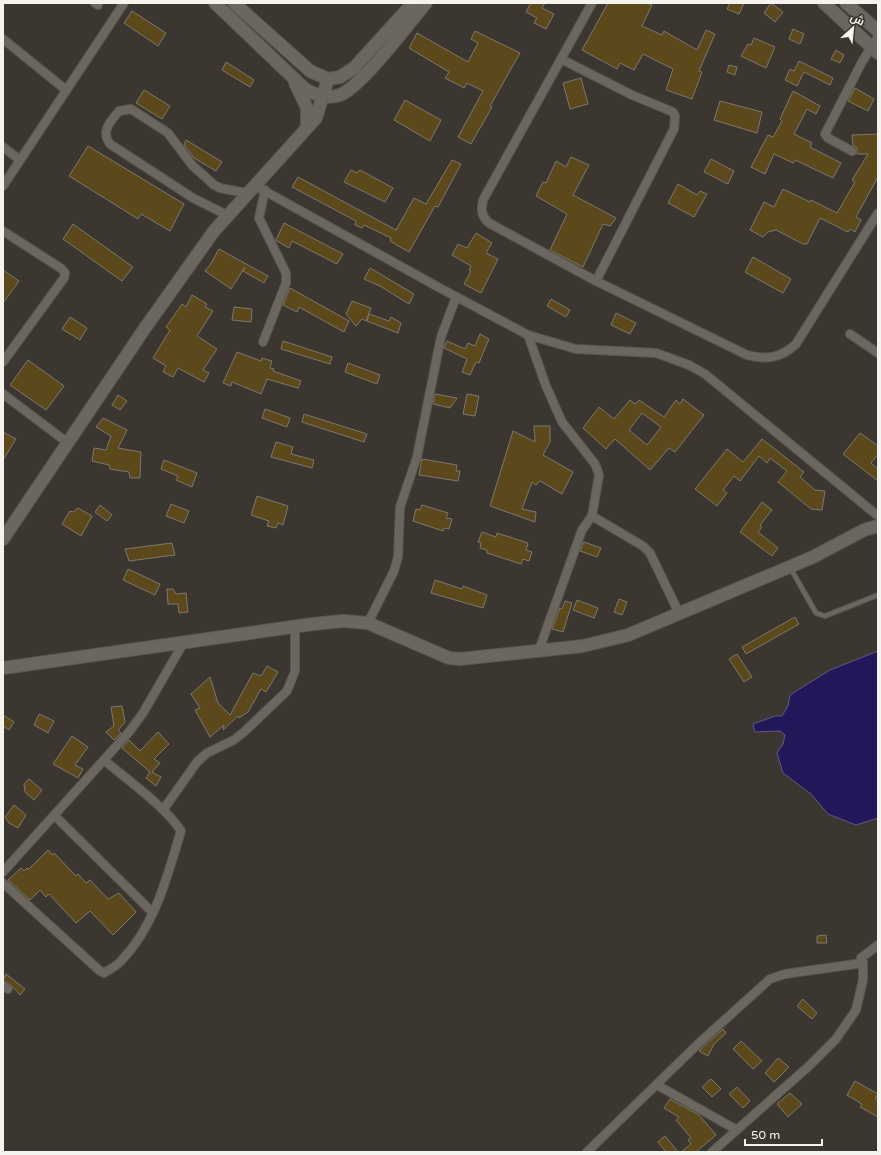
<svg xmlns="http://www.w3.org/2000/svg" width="881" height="1155" font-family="'Varela Round',Cairo,sans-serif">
	<rect width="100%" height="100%" fill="#3b3730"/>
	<polygon fill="#221759" stroke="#615986" points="878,651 878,818 856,825 828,814 811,794 783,773 777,753 783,744 785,735 780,731 755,732 753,724 775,716 782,716 788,706 790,695 830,670"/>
	<g fill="#5c491b" stroke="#7c7870" fill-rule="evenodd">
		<polygon points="531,3 545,3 542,8 554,14 546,29 534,23 537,18 526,12"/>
		<polygon points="608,3 647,3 652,5 642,26 662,35 664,31 697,50 706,30 715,34 699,71 702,72 692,99 666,90 673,69 643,54 634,70 620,63 617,69 582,50"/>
		<polygon points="730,3 744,3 739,14 727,9"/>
		<polygon points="771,3 783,12 775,22 764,13"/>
		<polygon points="132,11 166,33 158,46 124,23"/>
		<polygon points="793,29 804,34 800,44 789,39"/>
		<polygon points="475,31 520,53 490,106 492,107 471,144 458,137 483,91 467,83 464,88 445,78 449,72 409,48 417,33 468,62 478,43 471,39"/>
		<polygon points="754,38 775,47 766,68 741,56 748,44 751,45"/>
		<polygon points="836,50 844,55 840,63 831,59"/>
		<polygon points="799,61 833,78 830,85 804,72 797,86 785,80 790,69 794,71"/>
		<polygon points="226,62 254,80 250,87 222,70"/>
		<polygon points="729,65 737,67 735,75 727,72"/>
		<polygon points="581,78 588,104 570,109 563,83"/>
		<polygon points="855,88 874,99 868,111 848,101"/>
		<polygon points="144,90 170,106 162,119 136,103"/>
		<polygon points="793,91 820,106 816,114 807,109 794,134 812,143 810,147 841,163 833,178 795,160 793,163 774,154 765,174 751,167 768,135 773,137 782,121 780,119"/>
		<polygon points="405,100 441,120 430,141 394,120"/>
		<polygon points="720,101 762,112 757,133 714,120"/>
		<polygon points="878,134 878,177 856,217 861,220 855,232 850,229 848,232 820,218 807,244 803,244 776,230 768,232 763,237 750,230 764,202 774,207 783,189 810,202 811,200 837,213 855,182 852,180 868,154 857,154 857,148 853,145 852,135"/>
		<polygon points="186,140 222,162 216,171 194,158 184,145"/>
		<polygon points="88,146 184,204 170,231 141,214 138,219 69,176"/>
		<polygon points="571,157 589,165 573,195 616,218 610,226 603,224 583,267 550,250 567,214 536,196 543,182 546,183 556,161 566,167"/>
		<polygon points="711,159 734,171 728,184 704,172"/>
		<polygon points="452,160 461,164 438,207 435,206 409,252 390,241 391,238 364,225 362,228 355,225 356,221 292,187 298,177 396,230 414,198 426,204"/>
		<polygon points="351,170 357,173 360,170 393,188 385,202 344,182"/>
		<polygon points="678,184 697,195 700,191 707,194 694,217 668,203"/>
		<polygon points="284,223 343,254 337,264 292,241 289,248 277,241 276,240"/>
		<polygon points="73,224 133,267 122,281 63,239"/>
		<polygon points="476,233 492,243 486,253 498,259 481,293 464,284 471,271 469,270 471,266 452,255 458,244 467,248"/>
		<polygon points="219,249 268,276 264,283 243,271 245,267 231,289 205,271 210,265"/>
		<polygon points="753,257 791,279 783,293 745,272"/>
		<polygon points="370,268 414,294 409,304 380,286 364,279"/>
		<polygon points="3,270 19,281 3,303"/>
		<polygon points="290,288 349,321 344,332 299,307 297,312 283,305"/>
		<polygon points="192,295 207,304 205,307 213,311 197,336 217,349 203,370 209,373 204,382 178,368 173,377 163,372 166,366 153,358 170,330 166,327 182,304 186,307"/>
		<polygon points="551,299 570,310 566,317 547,306"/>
		<polygon points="352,301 371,308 366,321 362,319 356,326 346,314"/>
		<polygon points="234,307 252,309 251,322 232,320"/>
		<polygon points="616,313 636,323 630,334 611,325"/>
		<polygon points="369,314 389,321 391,317 401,323 398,333 367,321"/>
		<polygon points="70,317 87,328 80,340 62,329"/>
		<polygon points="480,334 489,339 479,363 476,362 470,375 462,372 467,359 444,348 447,341 465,349 468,343 475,346"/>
		<polygon points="283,341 332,357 330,364 281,349"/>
		<polygon points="237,352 261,361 262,358 272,361 270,368 274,369 273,371 301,381 298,388 267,379 261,394 232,382 231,386 223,383"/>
		<polygon points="28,360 64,386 46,410 10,385"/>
		<polygon points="348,363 380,375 377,384 345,372"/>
		<polygon points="435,394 457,398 450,408 433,404"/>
		<polygon points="467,394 479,396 475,416 463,414"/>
		<polygon points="118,395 127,401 120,410 112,405"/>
		<path d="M683,399L704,415L675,452L669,448L650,470L615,439L606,449L583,428L599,407L614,419L630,400L635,404L639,400L664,417L676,400L680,404ZM642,413L661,427L647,445L629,430Z"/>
		<polygon points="265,409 290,418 287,427 262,418"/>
		<polygon points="304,414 367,434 364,442 302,422"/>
		<polygon points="103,418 127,430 118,448 141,452 140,478 130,478 129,472 110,469 109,465 92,461 94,448 106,450 111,436 96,427"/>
		<polygon points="534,426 550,426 550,442 543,455 573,472 562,494 540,481 536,485 532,482 522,509 536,512 535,522 490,506 513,431 535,442"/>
		<polygon points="3,432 16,439 3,460"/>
		<polygon points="860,433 878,446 878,454 871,463 878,469 878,481 843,454"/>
		<polygon points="762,439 804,472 800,477 815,490 825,491 822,510 811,509 778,482 787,471 770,458 767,463 759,456 740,481 734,476 723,490 727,493 717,506 695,489 727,449 743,462"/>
		<polygon points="276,442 293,447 291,454 314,460 312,468 271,457"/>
		<polygon points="422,459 457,465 456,471 460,471 458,481 419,475"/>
		<polygon points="164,460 197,473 192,487 176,480 178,476 161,469"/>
		<polygon points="257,496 288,506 283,525 278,523 276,528 267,526 269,521 251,515"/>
		<polygon points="762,502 772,510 760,525 762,527 758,532 778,548 772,556 740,532"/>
		<polygon points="171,504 189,511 184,523 166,516"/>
		<polygon points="100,505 112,515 107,521 95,512"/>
		<polygon points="422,505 448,513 446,518 452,519 449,529 444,528 443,531 413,521 416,509 420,510"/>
		<polygon points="78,508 92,516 81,536 62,524 70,511 73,512"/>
		<polygon points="482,532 496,537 497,533 528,543 526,550 532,552 529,561 523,559 521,564 487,553 487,550 480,548 481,543 478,542"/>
		<polygon points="584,542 601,548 597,557 580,551"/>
		<polygon points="172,543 175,555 129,561 125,549"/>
		<polygon points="128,569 160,584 155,595 123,580"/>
		<polygon points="435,580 462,589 463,586 487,595 483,608 431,593"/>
		<polygon points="167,589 173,589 176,594 186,593 188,612 179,613 178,604 168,604"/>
		<polygon points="619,599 627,602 622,615 614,612"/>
		<polygon points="577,600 598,608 594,618 573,610"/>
		<polygon points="565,601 572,603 563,632 552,629 560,608 562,609"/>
		<polygon points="795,617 799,624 746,654 742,647"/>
		<polygon points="737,654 752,677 744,682 729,659"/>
		<polygon points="267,666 278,672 266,692 261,689 248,712 239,718 238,716 223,730 224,725 210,737 195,710 200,708 191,694 210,677 218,703 230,715 253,673 261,676"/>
		<polygon points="122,706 125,722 118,730 121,733 114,740 106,732 114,726 111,707"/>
		<polygon points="39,714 54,721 48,733 34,725"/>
		<polygon points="3,715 14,722 9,730 3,726"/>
		<polygon points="158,732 169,744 154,759 160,763 152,772 161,777 156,786 146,778 150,772 122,748 129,740 140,751"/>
		<polygon points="72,736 88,747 75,765 83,769 78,778 53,764"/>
		<polygon points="29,779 42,790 34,800 25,792 24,784"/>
		<polygon points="14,805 26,815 18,828 9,823 5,817"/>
		<polygon points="48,850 53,855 54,853 76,876 78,874 86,883 90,880 108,899 119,893 136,912 113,935 90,911 76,923 49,894 46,897 40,890 30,900 8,880 21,868 24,871 27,868 29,869"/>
		<polygon points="826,935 827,943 817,943 817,936"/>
		<polygon points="6,974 25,989 20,995 11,985 3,980"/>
		<polygon points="803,999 817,1013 812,1019 797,1006"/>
		<polygon points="723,1029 726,1033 714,1044 708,1056 699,1051"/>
		<polygon points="741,1041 762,1061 753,1069 733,1049"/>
		<polygon points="778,1058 789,1067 774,1082 765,1073"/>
		<polygon points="711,1079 721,1089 712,1097 702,1087"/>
		<polygon points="855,1081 878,1094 875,1099 878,1101 878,1117 860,1107 862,1104 847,1095"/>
		<polygon points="737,1087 750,1101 743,1108 729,1094"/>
		<polygon points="790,1093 802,1104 788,1117 777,1104"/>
		<polygon points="670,1099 699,1115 716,1135 696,1152 681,1152 691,1144 688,1140 691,1138 676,1120 679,1117 664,1108"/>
		<polygon points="665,1136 678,1152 666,1152 658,1142"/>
	</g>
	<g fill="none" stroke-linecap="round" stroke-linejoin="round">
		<g stroke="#595650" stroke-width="6">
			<polyline id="lane" points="791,569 816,613 825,616 878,595"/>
		</g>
		<g stroke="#595650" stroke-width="10">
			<g id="street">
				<polyline points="95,3 98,5"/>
				<path d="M592,3L483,200C481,210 481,216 489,223L596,281L747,355C767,360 781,358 796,344L878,213"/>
				<polyline points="3,39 66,90"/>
				<polyline points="561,59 632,95 673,112 675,116 674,129 596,281"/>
				<polyline points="3,147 20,160"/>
				<polyline points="852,151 828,138 825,134 862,62 878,37"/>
				<polyline points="254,185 438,287 528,335 576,349 656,353 689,365 705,374 878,516"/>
				<polyline points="3,186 124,3"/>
				<path d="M227,215L193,198L110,144C100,131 111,121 119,111L131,109L168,133L192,165L214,185L220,188L246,193"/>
				<polyline points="3,231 62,269 65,273 64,278 3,362"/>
				<polyline points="850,334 878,353"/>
				<polyline points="528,335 546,386 562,422 595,464 599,475 592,516 582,530 539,650"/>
				<polyline points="263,342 286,283 286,273 259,218 265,190"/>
				<polyline points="3,394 68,443"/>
				<polyline points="592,516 643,546 650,553 679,613"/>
				<polyline points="368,623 394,571 398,557 400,507 417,457 441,337 456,297"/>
				<polyline points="163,810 197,762 207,753 234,740 245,731 287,691 295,671 295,626"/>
				<polyline points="54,815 153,913"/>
				<polyline points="3,872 129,732 143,713 184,642"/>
				<path d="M3,883L100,971L104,973C110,969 117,966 121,961C155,926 167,877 181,831C168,809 125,778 104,760"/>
				<polyline points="3,985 8,989"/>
				<polyline points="657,1085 737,1130"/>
				<polyline points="587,1152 698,1044 770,979 785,974 863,963 861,958 878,945"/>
				<polyline points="712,1152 809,1066 836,1039 856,1010 863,980 863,963"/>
			</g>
		</g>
		<g stroke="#595650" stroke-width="14">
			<g id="secondary">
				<path d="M215,3L305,89C315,95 328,99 340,95C362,86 409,23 426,3"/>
				<polyline points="234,3 310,71 328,79 340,77 354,68 413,3"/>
				<polyline points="824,3 878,53"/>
				<polyline points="846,3 878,31"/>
				<polyline points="295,83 307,108 307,127"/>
				<polyline points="3,539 145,328 214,231 316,118 328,79"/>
				<polyline points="3,668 313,624 343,621 368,623 449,658 460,659 583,646 628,635 813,557 864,530 878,526"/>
			</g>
		</g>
		<use href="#lane" stroke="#6b675f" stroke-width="4"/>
		<use href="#street" stroke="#6b675f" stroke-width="8"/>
		<use href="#secondary" stroke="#6b675f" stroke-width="12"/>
	</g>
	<rect width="881" height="1155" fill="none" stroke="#f5f3ee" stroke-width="8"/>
	<g transform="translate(853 28) rotate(27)" stroke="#3b3730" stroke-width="3" paint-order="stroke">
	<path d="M0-3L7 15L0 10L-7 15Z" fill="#f5f3ee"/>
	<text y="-6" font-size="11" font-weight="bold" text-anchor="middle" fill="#f5f3ee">ش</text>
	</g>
	<path d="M745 1139v6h77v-6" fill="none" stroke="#f5f3ee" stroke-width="2"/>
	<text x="751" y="1139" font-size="12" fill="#f5f3ee" stroke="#3b3730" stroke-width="3" paint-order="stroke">50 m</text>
</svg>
